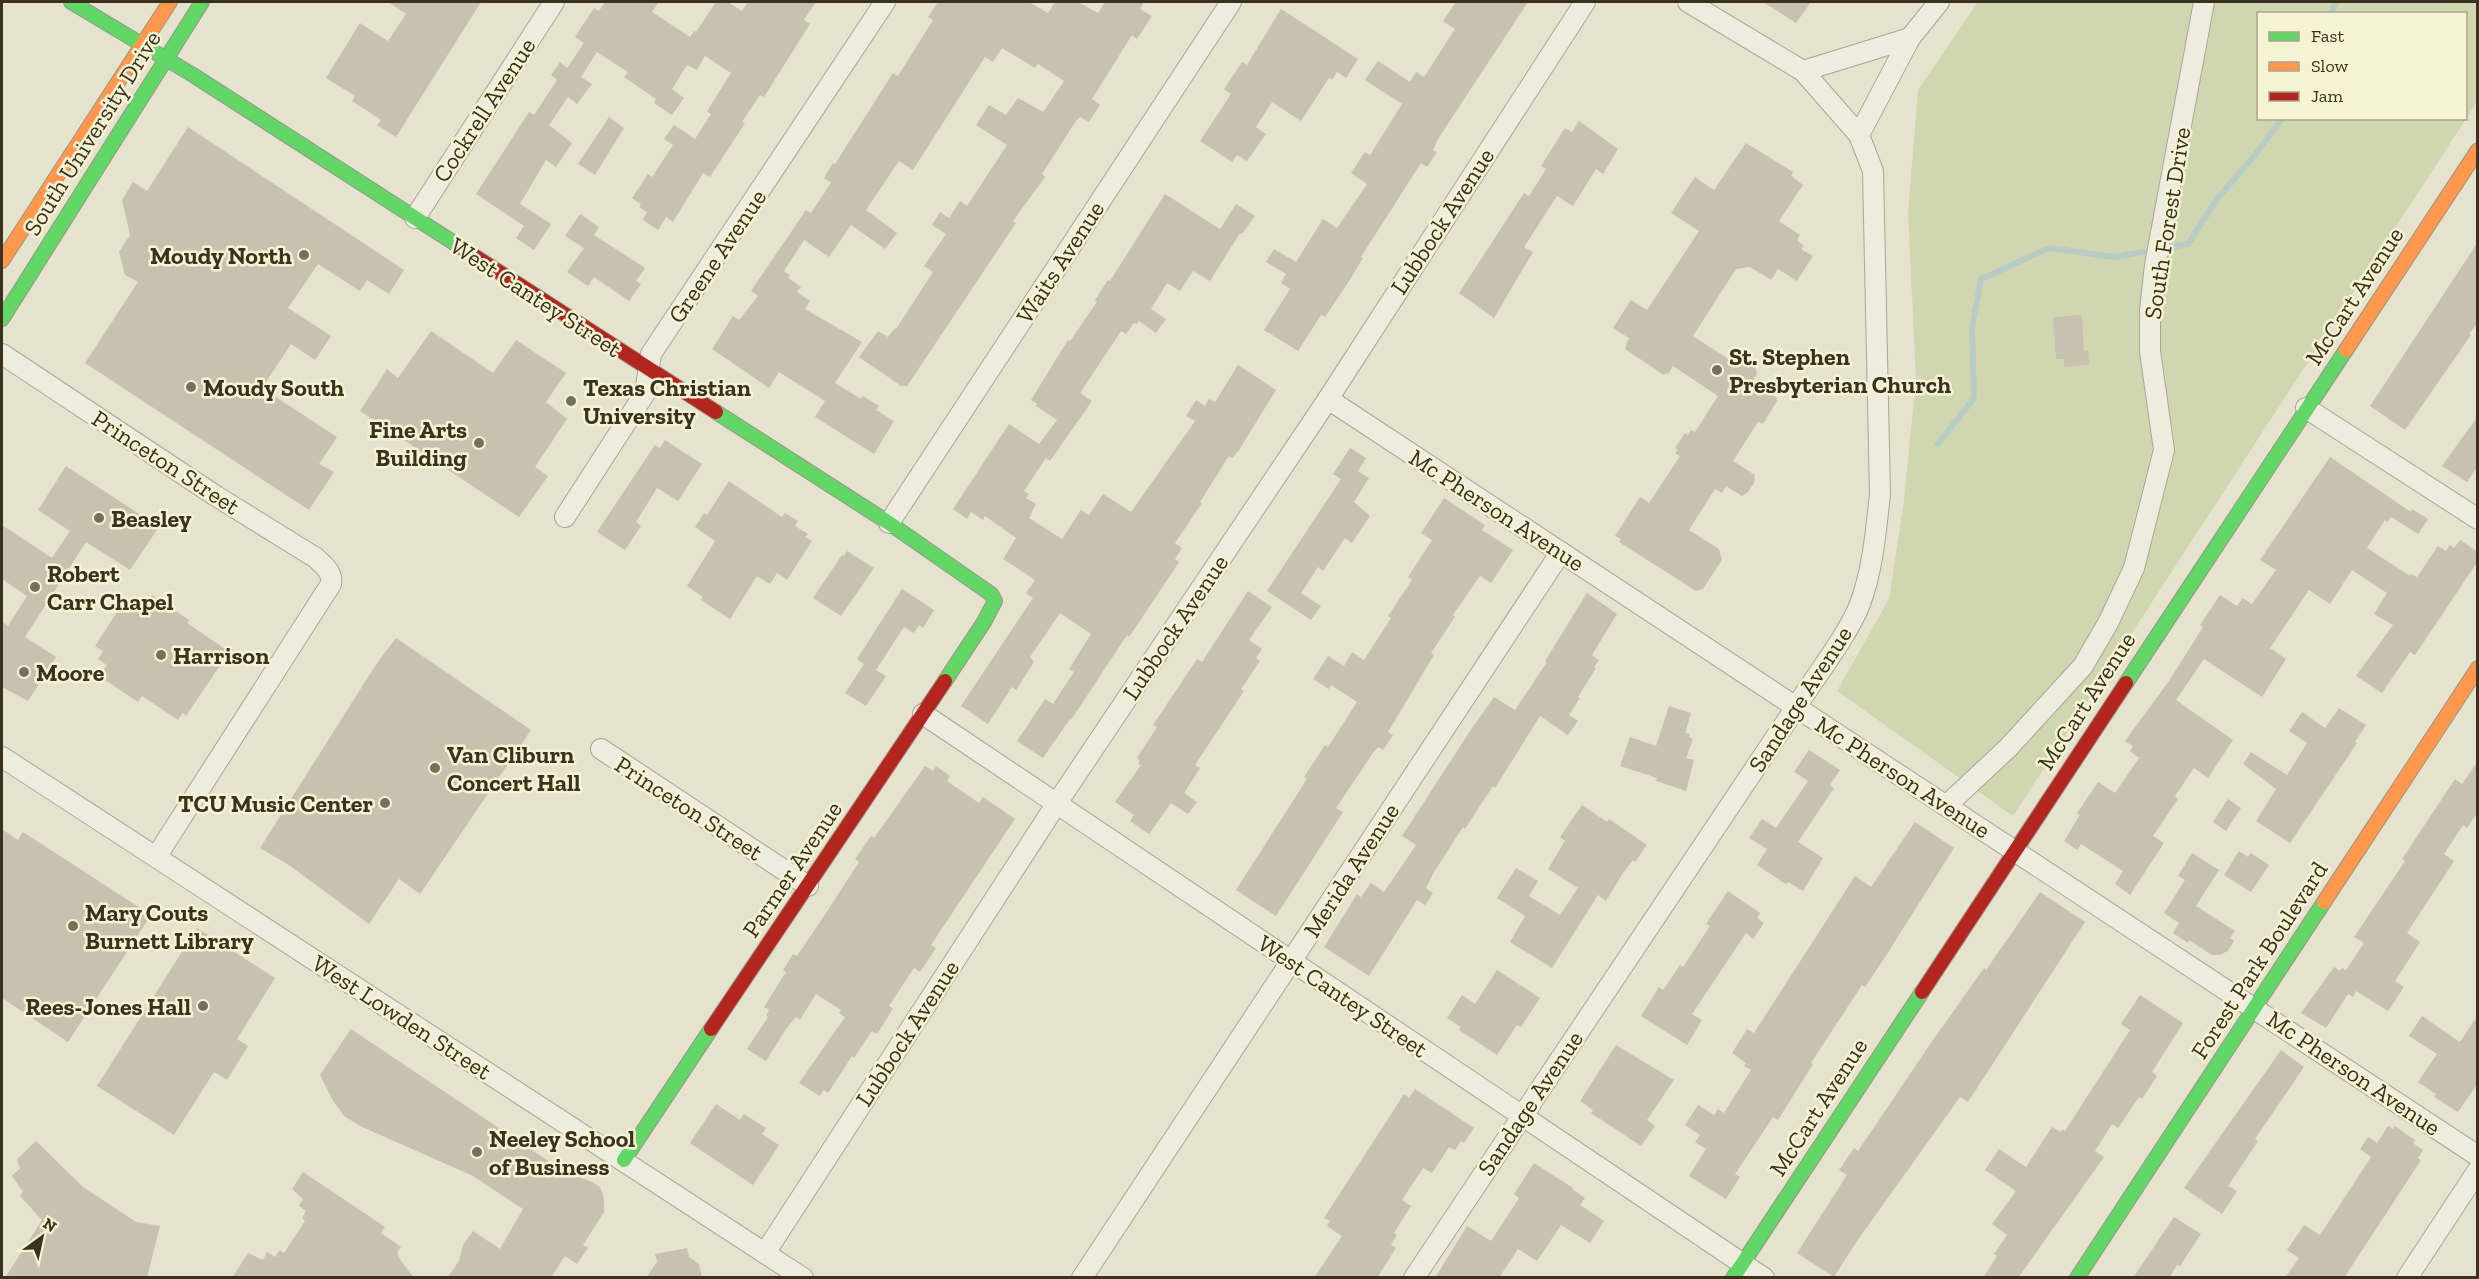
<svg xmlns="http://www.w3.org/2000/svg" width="2479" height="1279" font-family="'Zilla Slab',serif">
	<rect width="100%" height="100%" fill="#e5e2ce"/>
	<path fill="#d0d7b0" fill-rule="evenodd" d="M1978,2H2477V102L2013,816L1837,691L1889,599L1904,500L1916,379L1908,213L1918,90ZM2258,14H2466V118H2258Z"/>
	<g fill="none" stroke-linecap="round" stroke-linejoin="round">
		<g stroke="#b9ccc4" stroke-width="6">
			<polyline points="2331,14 2336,2"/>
			<polyline points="1938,444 1974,398 1972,328 1981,279 2049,248 2115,257 2188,244 2217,199 2256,154 2282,118"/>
		</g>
	</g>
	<g fill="#c9c1af">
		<polygon points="388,2 481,2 396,137 377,125 381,120 352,101 355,96 326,78 360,23 388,41 406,14"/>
		<polygon points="605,2 659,2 652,12 690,37 694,31 696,32 716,2 728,2 742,11 748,2 816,2 804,20 810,24 764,97 760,95 742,122 745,123 710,177 703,173 673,222 666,217 658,230 643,220 647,212 639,207 641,204 632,198 648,174 652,177 673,145 664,139 674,125 695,139 711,114 707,111 731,73 705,56 697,70 687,65 672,89 684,98 672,115 654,103 656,99 624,77 628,72 597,52 581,77 592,84 577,104 568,97 549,125 572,143 556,167 546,160 520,204 551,224 534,250 516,238 524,226 476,194 529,112 534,115 557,80 551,75 560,62 567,68 584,43 575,37 594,8 599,11"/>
		<polygon points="938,2 1029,2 1048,13 1055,2 1078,2 1098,13 1105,2 1144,2 1140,9 1152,16 1137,39 1132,35 1092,99 1100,105 1089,122 1080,117 1076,121 1042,174 1045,177 1013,221 1016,223 907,386 901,386 859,357 878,331 888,337 895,328 896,329 933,272 924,266 946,234 932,225 940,212 949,218 960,201 967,206 1007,145 976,125 989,105 1006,115 1018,98 1043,112 1064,81 1038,64 1035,68 1002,48 993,62 985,57 913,170 899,161 866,210 897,233 885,249 851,225 829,257 804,240 784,271 790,275 788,278 801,287 797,292 810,301 805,309 862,342 835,383 861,399 863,396 879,406 876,410 894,421 874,454 815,417 825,401 779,372 769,388 712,349 733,316 739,320 758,296 751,291 806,210 811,213 831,183 824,178 833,163 835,164 893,73 898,76 933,20 928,17"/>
		<polygon points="1456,2 1528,2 1438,139 1433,150 1437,152 1427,167 1421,163 1361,257 1363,258 1351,278 1325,317 1321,315 1298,351 1264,330 1290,289 1281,283 1286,274 1266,262 1274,249 1296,262 1323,219 1337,228 1367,184 1351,173 1365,152 1370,155 1402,104 1365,80 1378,61 1410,82 1416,72 1424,77 1455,29 1443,21"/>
		<polygon points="1763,2 1811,2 1796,23"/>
		<polygon points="1281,9 1358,59 1346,78 1337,72 1332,80 1329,78 1301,121 1272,102 1256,127 1266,134 1247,161 1237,155 1232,162 1200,141 1231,94 1224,89 1242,62 1247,65"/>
		<polygon points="609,117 624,128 595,175 578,164"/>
		<polygon points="1579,121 1618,149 1603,174 1596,169 1573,206 1557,196 1524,247 1533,252 1494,318 1459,293 1524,193 1529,196 1546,169 1541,166 1565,128 1572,132"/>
		<polygon points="188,127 404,270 389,294 367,280 360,291 318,264 288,308 331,336 315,360 291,344 262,388 337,437 319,464 334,472 309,510 85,363 138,282 125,275 119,252 130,235 122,200 133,182 147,191"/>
		<polygon points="1746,143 1793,172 1791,176 1803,185 1779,221 1800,235 1797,240 1804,246 1801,249 1813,256 1797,281 1778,269 1771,280 1750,267 1736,269 1693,336 1733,362 1748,361 1755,366 1757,374 1752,382 1777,398 1777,401 1763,424 1758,422 1733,461 1755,475 1754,483 1748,492 1742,496 1726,486 1722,493 1715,489 1689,530 1719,549 1722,560 1703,589 1696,591 1619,542 1621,539 1615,536 1640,497 1649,503 1680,456 1675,453 1678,450 1675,448 1685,433 1688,435 1691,430 1695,432 1718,396 1673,366 1668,374 1666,373 1664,375 1625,349 1629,338 1613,328 1631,300 1647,310 1699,231 1671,213 1695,177 1714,190"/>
		<polygon points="1165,194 1220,229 1236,204 1255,216 1242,234 1240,233 1210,281 1193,271 1180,291 1167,283 1151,309 1166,319 1156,333 1139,321 1137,324 1134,323 1126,334 1121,331 1080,393 1092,401 1050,461 1046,458 1024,491 1029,494 1026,498 1036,504 1029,518 1062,539 1081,510 1089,515 1103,494 1131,512 1195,421 1186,416 1196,400 1205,406 1209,399 1215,402 1238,365 1276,390 1239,450 1232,458 1229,456 1200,502 1202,503 1175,543 1182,548 1175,559 1179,562 1129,637 1127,635 1071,720 1070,719 1043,758 1017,741 1045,699 1053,704 1074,672 1069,669 1091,634 1060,613 1030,657 1034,662 1016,690 1012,687 988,724 961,706 1033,598 1026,593 1035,580 1003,559 1016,538 985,516 983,520 971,512 967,519 953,509 1009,424 1039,444 1057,420 1036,406 1037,404 1031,400 1068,340 1070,341 1097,302 1095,300 1108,280 1110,281"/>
		<polygon points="580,214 599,227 594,235 645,268 636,281 641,284 629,301 594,277 588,286 567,272 584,248 565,236"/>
		<polygon points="2478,242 2478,322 2469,334 2471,335 2405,430 2370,406"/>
		<polygon points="2082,315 2084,351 2088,350 2089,365 2064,367 2064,359 2056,359 2053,317"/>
		<polygon points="431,331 493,373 516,340 566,373 546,402 567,419 535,467 548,476 519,517 360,411 387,369 398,378"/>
		<polygon points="2478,416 2478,466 2467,482 2442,466"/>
		<polygon points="665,440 702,464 678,501 657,488 636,522 641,526 625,550 597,532 655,445 660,448"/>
		<polygon points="1350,448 1366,458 1358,471 1369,478 1354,502 1370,516 1352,543 1345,538 1323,571 1318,567 1301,593 1321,606 1311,620 1267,591 1341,479 1333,474"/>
		<polygon points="2330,457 2411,512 2412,509 2428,519 2418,534 2391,517 2387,522 2385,520 2367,548 2410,576 2411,574 2417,577 2438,546 2446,551 2450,545 2454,548 2460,540 2478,552 2478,561 2415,655 2410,652 2382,693 2356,676 2393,625 2374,614 2387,593 2352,570 2330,604 2309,590 2270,648 2286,659 2262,697 2204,659 2176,700 2233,740 2208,778 2194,768 2175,796 2178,799 2153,836 2164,843 2130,895 2115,884 2123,871 2081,844 2077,850 2064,841 2080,815 2077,813 2098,782 2115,793 2139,758 2130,751 2133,746 2125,741 2169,681 2203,627 2200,625 2220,595 2237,606 2243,598 2252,604 2276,570 2260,560"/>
		<polygon points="66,466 159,527 130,570 86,542 25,637 56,657 28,701 2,687 2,622 8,626 27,596 2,579 2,525 52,558 70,531 38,510"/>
		<polygon points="729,481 782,517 785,513 798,521 795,526 808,534 805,537 812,541 787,580 777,573 770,584 757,576 730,619 701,600 703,597 687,586 715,541 695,527 704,513 707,515"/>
		<polygon points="1444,498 1485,525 1482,530 1513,550 1491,583 1480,576 1453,615 1455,617 1431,653 1434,655 1388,732 1393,735 1383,750 1378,747 1373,753 1336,808 1343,812 1276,916 1236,890 1307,779 1304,777 1325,745 1328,747 1357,702 1331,685 1329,689 1313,679 1328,656 1344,666 1352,652 1364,660 1391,618 1388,616 1412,580 1408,577 1432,540 1421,533"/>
		<polygon points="847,551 874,568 841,616 813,598 842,555 844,556"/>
		<polygon points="902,589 934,610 923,628 919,625 914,633 904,627 876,670 886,676 866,706 845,693 864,664 857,659"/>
		<polygon points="1248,591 1272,607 1249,640 1262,649 1256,658 1260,661 1241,689 1244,691 1195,765 1200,768 1184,793 1197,802 1188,814 1171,803 1149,834 1130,821 1134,815 1115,802 1141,765 1138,764 1140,761 1137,758 1157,727 1153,725 1197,659 1202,662"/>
		<polygon points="1587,593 1617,614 1592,655 1599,660 1594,667 1596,668 1578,697 1580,698 1569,715 1578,721 1568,735 1540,716 1495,788 1493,786 1465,829 1463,827 1434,872 1426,888 1433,893 1425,905 1417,900 1369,976 1324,947 1357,894 1361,897 1371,883 1384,892 1416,845 1402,836 1470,731 1494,697 1515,710 1547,662 1545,661"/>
		<polygon points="152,595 189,620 187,623 225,649 219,658 223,661 186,716 183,713 178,720 142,696 138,702 99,676 107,665 98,659 103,651 95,646 123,603 131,608 137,600 145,605"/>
		<polygon points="396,638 531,730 420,894 399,879 369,924 289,865 260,848 375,666"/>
		<polygon points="1669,706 1691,713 1685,733 1690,734 1689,737 1693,739 1686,758 1694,760 1686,791 1656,781 1657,778 1620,766 1630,737 1656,746"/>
		<polygon points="2339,708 2366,725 2355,742 2357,743 2290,843 2256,821 2276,789 2243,764 2251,752 2287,775 2307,743 2289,731 2302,712 2325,728"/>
		<polygon points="1809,750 1840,770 1830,785 1834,788 1798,842 1823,858 1803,891 1788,882 1787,884 1784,883 1757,865 1767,849 1749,838 1762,819 1776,828 1808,781 1794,772"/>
		<polygon points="2478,761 2478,812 2467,828 2463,825 2444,854 2454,861 2407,933 2420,942 2395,981 2404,987 2388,1011 2356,991 2353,997 2348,994 2326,1028 2301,1013 2334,967 2340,971 2342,968 2346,970 2364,943 2354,937 2405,861 2402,859 2455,779 2462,784"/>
		<polygon points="925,766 933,771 936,766 950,776 947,781 979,803 983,797 1015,819 931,945 936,948 920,972 914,968 889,1006 893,1009 877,1034 872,1031 854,1058 852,1056 828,1093 824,1090 820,1096 799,1083 845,1017 839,1013 841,1010 816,994 800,1020 796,1017 786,1029 766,1061 747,1049 768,1017 766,1016 769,1010 764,1007 786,972 783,970 793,954 797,956 828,910 859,862 855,859 871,836 874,838"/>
		<polygon points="2228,799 2241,808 2226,831 2213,822"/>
		<polygon points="1582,805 1607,822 1609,819 1647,845 1635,862 1633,860 1623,873 1606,901 1598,895 1552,968 1510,942 1525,916 1497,898 1516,868 1538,881 1529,896 1560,915 1578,888 1548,869 1565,841 1560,837"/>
		<polygon points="1915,822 1954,848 1887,954 1865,987 1862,985 1811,1063 1813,1064 1778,1120 1773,1117 1735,1174 1740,1177 1726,1199 1689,1176 1706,1149 1695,1142 1700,1135 1685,1125 1698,1105 1714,1115 1718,1109 1724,1113 1751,1070 1744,1066 1746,1063 1732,1053 1747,1029 1754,1033 1855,876 1871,887"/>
		<polygon points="2,829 18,840 23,832 151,915 68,1042 2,998"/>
		<polygon points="2239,851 2248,857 2251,853 2269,865 2251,892 2224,875"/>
		<polygon points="2192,853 2219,870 2196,906 2235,931 2230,938 2234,941 2228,951 2219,955 2212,955 2189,940 2188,943 2173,933 2179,923 2164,913 2185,880 2178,876"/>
		<polygon points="1728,891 1760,913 1757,918 1764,923 1753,939 1746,933 1692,1014 1702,1020 1687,1045 1641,1016 1659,987 1663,990 1680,965 1683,967 1710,926 1706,924"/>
		<polygon points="2040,892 2085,922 1968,1102 1960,1097 1857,1241 1834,1277 1797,1253 1847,1175 1839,1170 1854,1148 1858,1151 1933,1040 1984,968 1986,970"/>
		<polygon points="197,928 275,978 237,1039 248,1046 227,1080 214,1072 174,1135 97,1086"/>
		<polygon points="1497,970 1540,998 1521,1027 1517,1025 1497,1055 1459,1030 1461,1027 1447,1018 1462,995 1475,1004"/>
		<polygon points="2140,995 2183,1023 2152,1072 2157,1076 2142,1099 2139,1097 2118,1128 2112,1124 2095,1151 2104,1157 2018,1278 1983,1278 1997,1256 1994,1254 2007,1235 1992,1224 2016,1191 1985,1170 1999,1149 2026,1167 2052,1127 2061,1132 2062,1129 2065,1131 2130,1030 2121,1024"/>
		<polygon points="2478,1015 2478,1083 2458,1112 2434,1097 2436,1094 2418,1082 2437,1054 2409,1036 2422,1016 2460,1042"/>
		<polygon points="351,1029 563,1171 592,1182 600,1187 604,1198 604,1212 583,1245 588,1248 577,1264 565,1256 551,1278 447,1278 459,1261 463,1245 473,1231 500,1249 523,1209 473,1176 360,1126 344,1116 332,1099 320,1075"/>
		<polygon points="1616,1045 1674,1080 1647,1120 1655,1126 1641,1146 1591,1113 1593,1110 1580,1101"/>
		<polygon points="2281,1050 2304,1067 2255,1139 2258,1141 2228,1186 2237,1191 2222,1214 2184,1188"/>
		<polygon points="1415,1089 1474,1128 1464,1143 1461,1141 1455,1150 1449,1147 1432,1173 1423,1168 1402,1200 1411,1206 1394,1233 1397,1235 1391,1245 1396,1248 1377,1278 1314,1278 1342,1236 1327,1226 1330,1221 1324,1218 1404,1094 1409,1098"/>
		<polygon points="716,1104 740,1120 744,1114 766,1128 762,1134 779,1145 753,1185 690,1143"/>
		<polygon points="2388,1126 2393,1129 2395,1126 2415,1140 2413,1143 2423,1150 2418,1158 2421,1160 2344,1278 2285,1278 2299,1258 2287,1250 2304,1225 2320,1235 2371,1157 2360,1149 2368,1137 2377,1143"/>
		<polygon points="36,1141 83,1187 136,1222 160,1226 147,1278 5,1278 42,1220 20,1196 23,1192 12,1176 20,1168 17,1159"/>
		<polygon points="1534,1163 1573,1188 1572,1189 1585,1198 1580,1205 1604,1221 1590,1243 1561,1225 1537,1261 1518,1249 1499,1278 1435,1278 1467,1226 1491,1241 1519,1198 1514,1194"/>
		<polygon points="303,1172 385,1227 381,1233 401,1247 397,1252 401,1261 414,1278 232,1278 248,1253 263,1260 267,1252 275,1257 280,1250 284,1253 305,1221 302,1218 306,1211 299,1206 303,1199 292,1189"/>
		<polygon points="2174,1217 2201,1234 2180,1266 2177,1265 2169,1278 2133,1278"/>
		<polygon points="687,1248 689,1257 699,1264 702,1278 646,1278 657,1262 655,1254"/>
	</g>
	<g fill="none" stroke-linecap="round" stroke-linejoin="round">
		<g stroke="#aaa797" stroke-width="22">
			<g id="street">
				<polyline points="1688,2 1803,71 1859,135"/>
				<polyline points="1803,71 1910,38"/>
				<polyline points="415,218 554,2"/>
				<path d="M2,354L216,496L316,558C324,566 333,572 331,584L156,857"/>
				<polyline points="1328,399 2478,1156"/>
				<polyline points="2306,408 2478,519"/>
				<polyline points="565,517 645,393 651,354 885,2"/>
				<polyline points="889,523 1231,2"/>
				<polyline points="923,714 1764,1278"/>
				<polyline points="601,749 808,886"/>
				<polyline points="2,757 803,1278"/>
				<polyline points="1947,805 2008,748 2083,666 2108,623 2134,568 2164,450 2150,351 2150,310 2155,265 2204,2"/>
				<polyline points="765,1253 1057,803 1328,399 1585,2"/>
				<polyline points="1082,1278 1561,552"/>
				<path d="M1414,1278L1796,707C1815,677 1848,635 1860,604C1873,569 1876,530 1880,494L1873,171L1859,135L1910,38L1939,2"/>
				<polyline points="2407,1278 2478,1170"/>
			</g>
		</g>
		<g stroke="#9a9686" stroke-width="16">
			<g id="fast">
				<polyline points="71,2 193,75 462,248"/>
				<polyline points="2,319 202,2"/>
				<polyline points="716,412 889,523 991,594 995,601 984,622 945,681"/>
				<polyline points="2126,683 2346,350"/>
				<polyline points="624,1160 711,1029"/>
				<polyline points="1733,1278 1922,992"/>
				<polyline points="2077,1278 2324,902"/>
			</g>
		</g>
		<g stroke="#9a9686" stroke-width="16">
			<g id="slow">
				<polyline points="2,261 170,2"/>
				<polyline points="2346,350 2478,150"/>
				<polyline points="2324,902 2478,668"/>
			</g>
		</g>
		<g stroke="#9a9686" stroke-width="16">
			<g id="jam">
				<polyline points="462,248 716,412"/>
				<polyline points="1922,992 2126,683"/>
				<polyline points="711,1029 945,681"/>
			</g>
		</g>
		<use href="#street" stroke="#eeebdf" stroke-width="20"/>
		<use href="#fast" stroke="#63d668" stroke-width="14"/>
		<use href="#slow" stroke="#ff974d" stroke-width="14"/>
		<use href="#jam" stroke="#b3261e" stroke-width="14"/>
	</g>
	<g fill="#766f5c" stroke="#f6f3d4" stroke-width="2">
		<circle cx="304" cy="255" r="6"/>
		<circle cx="1717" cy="370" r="6"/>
		<circle cx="191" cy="387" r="6"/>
		<circle cx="571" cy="401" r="6"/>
		<circle cx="479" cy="443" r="6"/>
		<circle cx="99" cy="518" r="6"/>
		<circle cx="35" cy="587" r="6"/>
		<circle cx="161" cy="655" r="6"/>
		<circle cx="24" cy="672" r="6"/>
		<circle cx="435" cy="768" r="6"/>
		<circle cx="385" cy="803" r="6"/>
		<circle cx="73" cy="926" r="6"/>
		<circle cx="203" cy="1006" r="6"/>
		<circle cx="477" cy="1152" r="6"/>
	</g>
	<g text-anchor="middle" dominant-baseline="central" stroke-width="5" stroke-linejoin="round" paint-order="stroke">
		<g font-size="24" fill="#3a311e" stroke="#f6f3d4">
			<text transform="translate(484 110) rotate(-57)">Cockrell Avenue</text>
			<text transform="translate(92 133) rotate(-58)">South University Drive</text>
			<text transform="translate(1442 221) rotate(-57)">Lubbock Avenue</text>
			<text transform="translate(2167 223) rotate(-81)">South Forest Drive</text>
			<text transform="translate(717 256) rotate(-56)">Greene Avenue</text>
			<text transform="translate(1060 262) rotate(-57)">Waits Avenue</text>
			<text transform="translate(2354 296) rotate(-57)">McCart Avenue</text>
			<text transform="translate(536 297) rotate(33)">West Cantey Street</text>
			<text transform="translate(166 462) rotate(33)">Princeton Street</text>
			<text transform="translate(1497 510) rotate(33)">Mc Pherson Avenue</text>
			<text transform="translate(1175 627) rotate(-56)">Lubbock Avenue</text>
			<text transform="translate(1800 699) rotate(-57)">Sandage Avenue</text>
			<text transform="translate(2086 701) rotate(-57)">McCart Avenue</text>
			<text transform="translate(1903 777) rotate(33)">Mc Pherson Avenue</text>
			<text transform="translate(689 808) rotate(33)">Princeton Street</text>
			<text transform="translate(792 869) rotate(-56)">Parmer Avenue</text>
			<text transform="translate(1351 870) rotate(-57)">Merida Avenue</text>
			<text transform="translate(2259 960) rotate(-57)">Forest Park Boulevard</text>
			<text transform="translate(1343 996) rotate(34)">West Cantey Street</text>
			<text transform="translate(402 1017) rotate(33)">West Lowden Street</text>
			<text transform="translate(907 1033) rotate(-57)">Lubbock Avenue</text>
			<text transform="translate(2354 1073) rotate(34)">Mc Pherson Avenue</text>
			<text transform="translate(1530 1103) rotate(-56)">Sandage Avenue</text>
			<text transform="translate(1818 1107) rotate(-57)">McCart Avenue</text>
		</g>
		<g font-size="24" font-weight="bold" fill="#3a311e" stroke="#f6f3d4" text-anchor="start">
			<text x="292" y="255" text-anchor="end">Moudy North</text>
			<text x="1729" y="356">St. Stephen<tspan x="1729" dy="28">Presbyterian Church</tspan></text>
			<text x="203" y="387">Moudy South</text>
			<text x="583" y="387">Texas Christian<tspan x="583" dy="28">University</tspan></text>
			<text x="467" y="429" text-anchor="end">Fine Arts<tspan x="467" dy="28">Building</tspan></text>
			<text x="111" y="518">Beasley</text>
			<text x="47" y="573">Robert<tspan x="47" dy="28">Carr Chapel</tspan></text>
			<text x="173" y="655">Harrison</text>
			<text x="36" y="672">Moore</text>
			<text x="447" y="754">Van Cliburn<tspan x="447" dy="28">Concert Hall</tspan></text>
			<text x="373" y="803" text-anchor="end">TCU Music Center</text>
			<text x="85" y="912">Mary Couts<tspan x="85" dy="28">Burnett Library</tspan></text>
			<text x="191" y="1006" text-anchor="end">Rees-Jones Hall</text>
			<text x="489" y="1138">Neeley School<tspan x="489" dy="28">of Business</tspan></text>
		</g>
	</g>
	<rect width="2479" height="1279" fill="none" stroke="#3a311e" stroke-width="6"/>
	<rect x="2257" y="12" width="210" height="108" fill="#f6f3d4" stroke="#aba58b" stroke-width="1.5"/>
	<rect x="2269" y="32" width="30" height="9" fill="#63d668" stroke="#aba58b" stroke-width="1.5"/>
	<text x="2311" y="42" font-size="18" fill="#3a311e">Fast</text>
	<rect x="2269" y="62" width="30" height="9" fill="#ff974d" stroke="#aba58b" stroke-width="1.5"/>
	<text x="2311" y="72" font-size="18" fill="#3a311e">Slow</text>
	<rect x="2269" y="92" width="30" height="9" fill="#b3261e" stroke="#aba58b" stroke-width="1.5"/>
	<text x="2311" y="102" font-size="18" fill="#3a311e">Jam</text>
	<g transform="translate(42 1237) rotate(33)" stroke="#f6f3d4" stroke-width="4.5" paint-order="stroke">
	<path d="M0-4.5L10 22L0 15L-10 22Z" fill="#3a311e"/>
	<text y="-9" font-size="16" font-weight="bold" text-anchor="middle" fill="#3a311e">N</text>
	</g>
</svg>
